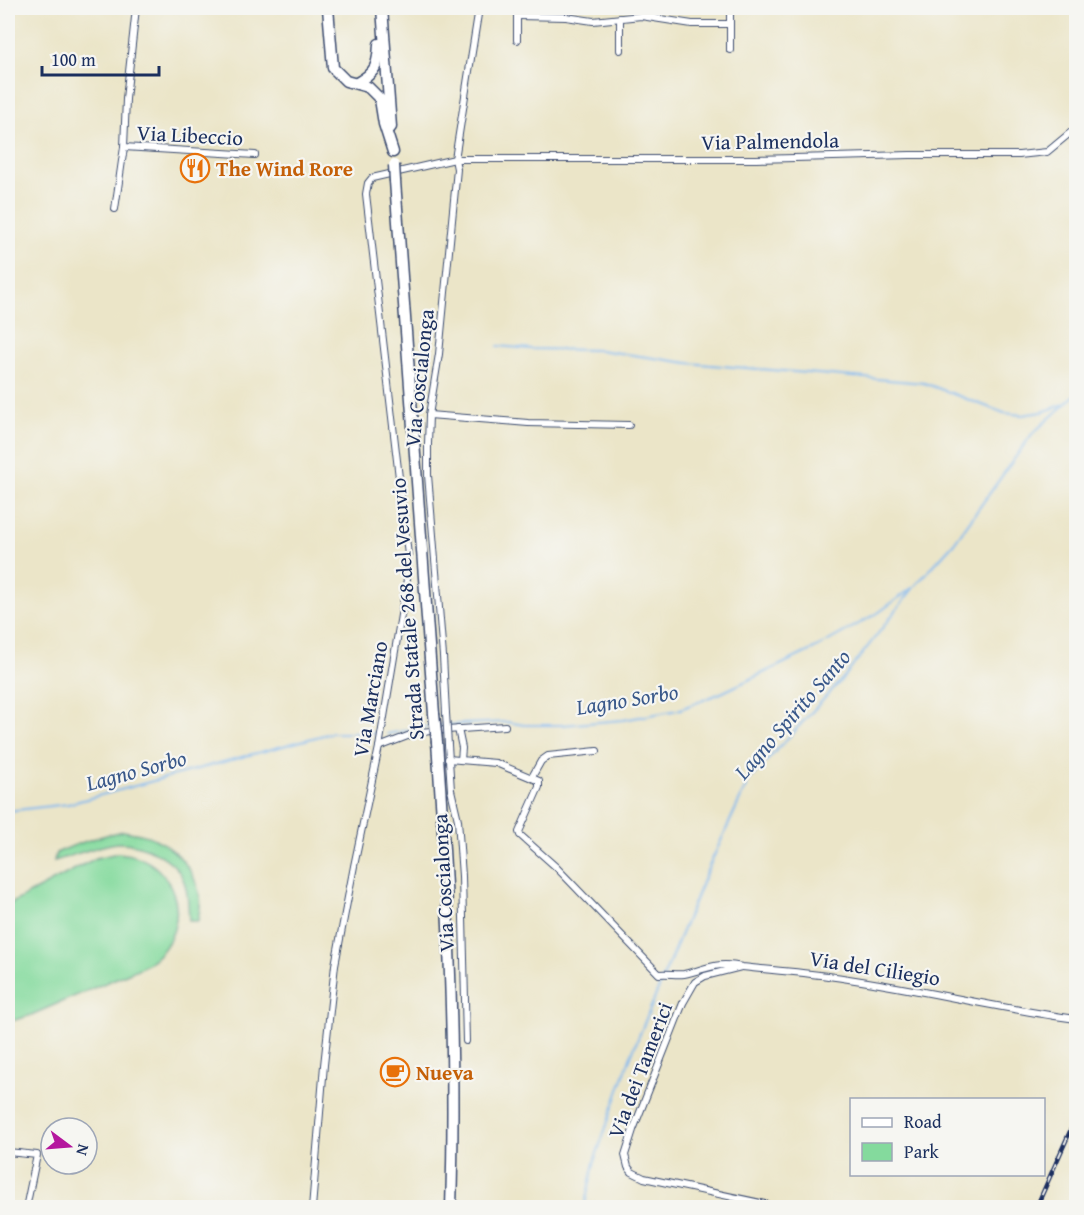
<svg xmlns="http://www.w3.org/2000/svg" width="1084" height="1215" font-family="'Gentium Book Plus',serif">
	<rect width="100%" height="100%" fill="#f6f6f2"/>
	<filter id="ink" filterUnits="userSpaceOnUse"><feTurbulence type="fractalNoise" baseFrequency=".0167" numOctaves="2"/><feDisplacementMap in="SourceGraphic" scale="12" xChannelSelector="R" yChannelSelector="G"/><feConvolveMatrix kernelMatrix="1 2 1 2 8 2 1 2 1" color-interpolation-filters="sRGB"/></filter>
	<filter id="wash" filterUnits="userSpaceOnUse"><feTurbulence type="fractalNoise" baseFrequency=".008" numOctaves="4" result="noise"/><feDisplacementMap in="SourceGraphic" scale="24" xChannelSelector="R" yChannelSelector="G"/><feGaussianBlur stdDeviation="1.35" result="paint"/><feColorMatrix in="noise" values="0 0 0 0 0 0 0 0 0 0 0 0 0 0 0 0 0 1.4 0 .05"/><feComposite in="paint" operator="in"/></filter>
	<g filter="url(#wash)">
		<rect width="100%" height="100%" fill="#ebe5c8"/>
		<g fill="#84da9d" stroke="#50847e" stroke-width="1.5">
			<path d="M123,831C133,833 146,834 155,839C178,850 196,872 200,898C201,905 199,914 198,921H189C188,908 189,892 183,879C174,857 140,842 117,843C100,845 72,856 54,861L56,853C78,843 99,836 123,831Z"/>
			<path d="M118,853C184,858 198,939 140,968L29,1016L8,1022V905L96,858Z"/>
		</g>
		<g fill="none" stroke-linecap="round" stroke-linejoin="round">
			<g stroke="#7fb8ef" stroke-width="2">
				<polyline points="498,346 531,349 599,350 688,363 924,383 1004,413 1022,415 1042,412 1065,404"/>
				<polyline points="440,725 507,722 524,725 562,725 623,720 678,710 721,693 816,648 878,613 912,588"/>
				<polyline points="387,734 431,726"/>
				<polyline points="8,811 68,804 331,733 376,733"/>
				<polyline points="584,1208 595,1159 630,1058 706,873 749,780 845,676 915,586 954,543 1032,434 1076,394"/>
			</g>
		</g>
	</g>
	<g filter="url(#ink)">
		<g fill="none" stroke-linecap="round" stroke-linejoin="round">
			<g stroke="#3a4a6e" stroke-width="8">
				<g id="minor">
					<polyline points="517,16 566,17 593,21 641,16 692,24 730,24"/>
					<polyline points="517,40 517,16 520,8"/>
					<polyline points="620,50 620,18"/>
					<polyline points="730,50 730,8"/>
					<polyline points="124,147 255,155"/>
					<polyline points="115,209 124,147 126,99 136,8"/>
					<polyline points="429,415 528,423 629,425"/>
					<polyline points="446,713 443,656 428,475 428,444 429,415 439,354 457,169 455,159 479,8"/>
					<polyline points="458,729 462,748 461,760"/>
					<polyline points="448,745 451,790 458,820 462,876 466,1041"/>
					<polyline points="379,747 418,732 505,726"/>
					<path d="M448,759L496,763L539,781V787L519,832L520,835L556,867L659,974C668,973 676,975 684,974C707,969 717,961 742,967C771,970 800,972 828,976C912,987 993,1008 1076,1019"/>
					<polyline points="532,777 541,761 548,756 597,751"/>
					<polyline points="741,967 705,976 695,982 683,1003 633,1130 625,1155 628,1167 632,1172 644,1178 784,1208"/>
					<polyline points="8,1152 37,1155 26,1208"/>
					<polyline points="312,1208 324,1065 335,965 354,866 379,747 407,579 408,555 366,194 368,183 372,178 455,159 756,159 910,155 1019,155 1047,152 1076,128"/>
				</g>
			</g>
			<g stroke="#3a4a6e" stroke-width="13">
				<g id="trunk">
					<polyline points="328,8 333,68 346,81 368,87 380,99 384,124 393,152"/>
					<polyline points="382,8 391,127"/>
					<path d="M357,83C376,72 378,66 379,44"/>
					<polyline points="395,181 434,714"/>
					<path d="M437,742C448,897 456,1052 451,1208"/>
				</g>
			</g>
			<use href="#minor" stroke="#fff" stroke-width="6"/>
			<use href="#trunk" stroke="#fff" stroke-width="10"/>
			<g stroke="#1b2f5e" stroke-width="4.5">
				<polyline id="rail" points="1036,1208 1076,1118"/>
			</g>
			<use href="#rail" stroke="#f6f6f2" stroke-width="2" stroke-dasharray="7" stroke-linecap="butt"/>
			<g stroke="#3a4a6e" stroke-width="8" stroke-linecap="butt">
				<polyline id="minor-bridge" points="446,713 448,745"/>
			</g>
			<g stroke="#3a4a6e" stroke-width="13" stroke-linecap="butt">
				<g id="trunk-bridge">
					<polyline points="394,165 395,181"/>
					<polyline points="434,714 437,742"/>
				</g>
			</g>
			<use href="#minor-bridge" stroke="#fff" stroke-width="6"/>
			<use href="#trunk-bridge" stroke="#fff" stroke-width="10"/>
		</g>
	</g>
	<defs>
		<g id="restaurant-ring" transform="scale(1.5)"><circle r="9.5" fill="#f6f6f2" stroke="#e8710a" stroke-width="1.5"/><path d="M-5-6h1v4h1v-4h1v4h1v-4h1v5L-1.5 .5V6h-2V.5L-5-1ZM5-6V6H3V1.5H1.5Q1.5-4 5-6Z" fill="#e8710a"/></g>
		<g id="cafe-ring" transform="scale(1.5)"><circle r="9.5" fill="#f6f6f2" stroke="#e8710a" stroke-width="1.5"/><path d="M-5.5-4.5H6V0H3Q3 3.5 0 3.5H-2.5Q-5.5 3.5-5.5 0ZM3-3.2v2h1.7v-2ZM-6 4.5H4V6H-6Z" fill="#e8710a"/></g>
	</defs>
	<g fill-rule="evenodd">
		<use href="#restaurant-ring" x="195" y="168"/>
		<use href="#cafe-ring" x="395" y="1072"/>
	</g>
	<g text-anchor="middle" dominant-baseline="central" stroke-width="4.5" stroke-linejoin="round" paint-order="stroke">
		<g font-size="21" fill="#1b2f5e" stroke="#f6f6f2">
			<text transform="translate(190 135) rotate(3)">Via Libeccio</text>
			<text transform="translate(770 141) rotate(-1)">Via Palmendola</text>
			<text transform="translate(419 378) rotate(-84)">Via Coscialonga</text>
			<text transform="translate(407 609) rotate(-94)">Strada Statale 268 del Vesuvio</text>
			<text transform="translate(370 699) rotate(-80)">Via Marciano</text>
			<text transform="translate(443 883) rotate(-93)">Via Coscialonga</text>
			<text transform="translate(875 968) rotate(9)">Via del Ciliegio</text>
			<text transform="translate(640 1070) rotate(-69)">Via dei Tamerici</text>
		</g>
		<g font-size="21" font-weight="bold" fill="#c56008" stroke="#f6f6f2" text-anchor="start">
			<text x="216" y="168">The Wind Rore</text>
			<text x="416" y="1072">Nueva</text>
		</g>
		<g font-size="22" font-style="italic" fill="#39588a" stroke="#f6f6f2">
			<text transform="translate(627 699) rotate(-9)">Lagno Sorbo</text>
			<text transform="translate(792 714) rotate(-49)">Lagno Spirito Santo</text>
			<text transform="translate(136 770) rotate(-15)">Lagno Sorbo</text>
		</g>
	</g>
	<rect width="1084" height="1215" fill="none" stroke="#f6f6f2" stroke-width="30"/>
	<rect x="850" y="1098" width="195" height="78" fill="#f6f6f2" stroke="#9ea6b7" stroke-width="1.5"/>
	<rect x="862" y="1118" width="30" height="9" fill="#ffffff" stroke="#9ea6b7" stroke-width="1.5"/>
	<text x="904" y="1128" font-size="18" fill="#1b2f5e">Road</text>
	<rect x="862" y="1143" width="30" height="18" fill="#84da9d" stroke="#9ea6b7" stroke-width="1.5"/>
	<text x="904" y="1158" font-size="18" fill="#1b2f5e">Park</text>
	<g transform="translate(69 1146) rotate(106)"><circle r="28" fill="#f6f6f2" stroke="#9ea6b7" stroke-width="1.5"/>
	<path d="M0-4.5L10 22L0 15L-10 22Z" fill="#b5179e"/>
	<text y="-9" font-size="16" font-weight="bold" text-anchor="middle" fill="#1b2f5e">N</text>
	</g>
	<path d="M42 66v9h117v-9" fill="none" stroke="#1b2f5e" stroke-width="3"/>
	<text x="51" y="66" font-size="18" fill="#1b2f5e" stroke="#f6f6f2" stroke-width="4.5" paint-order="stroke">100 m</text>
</svg>
